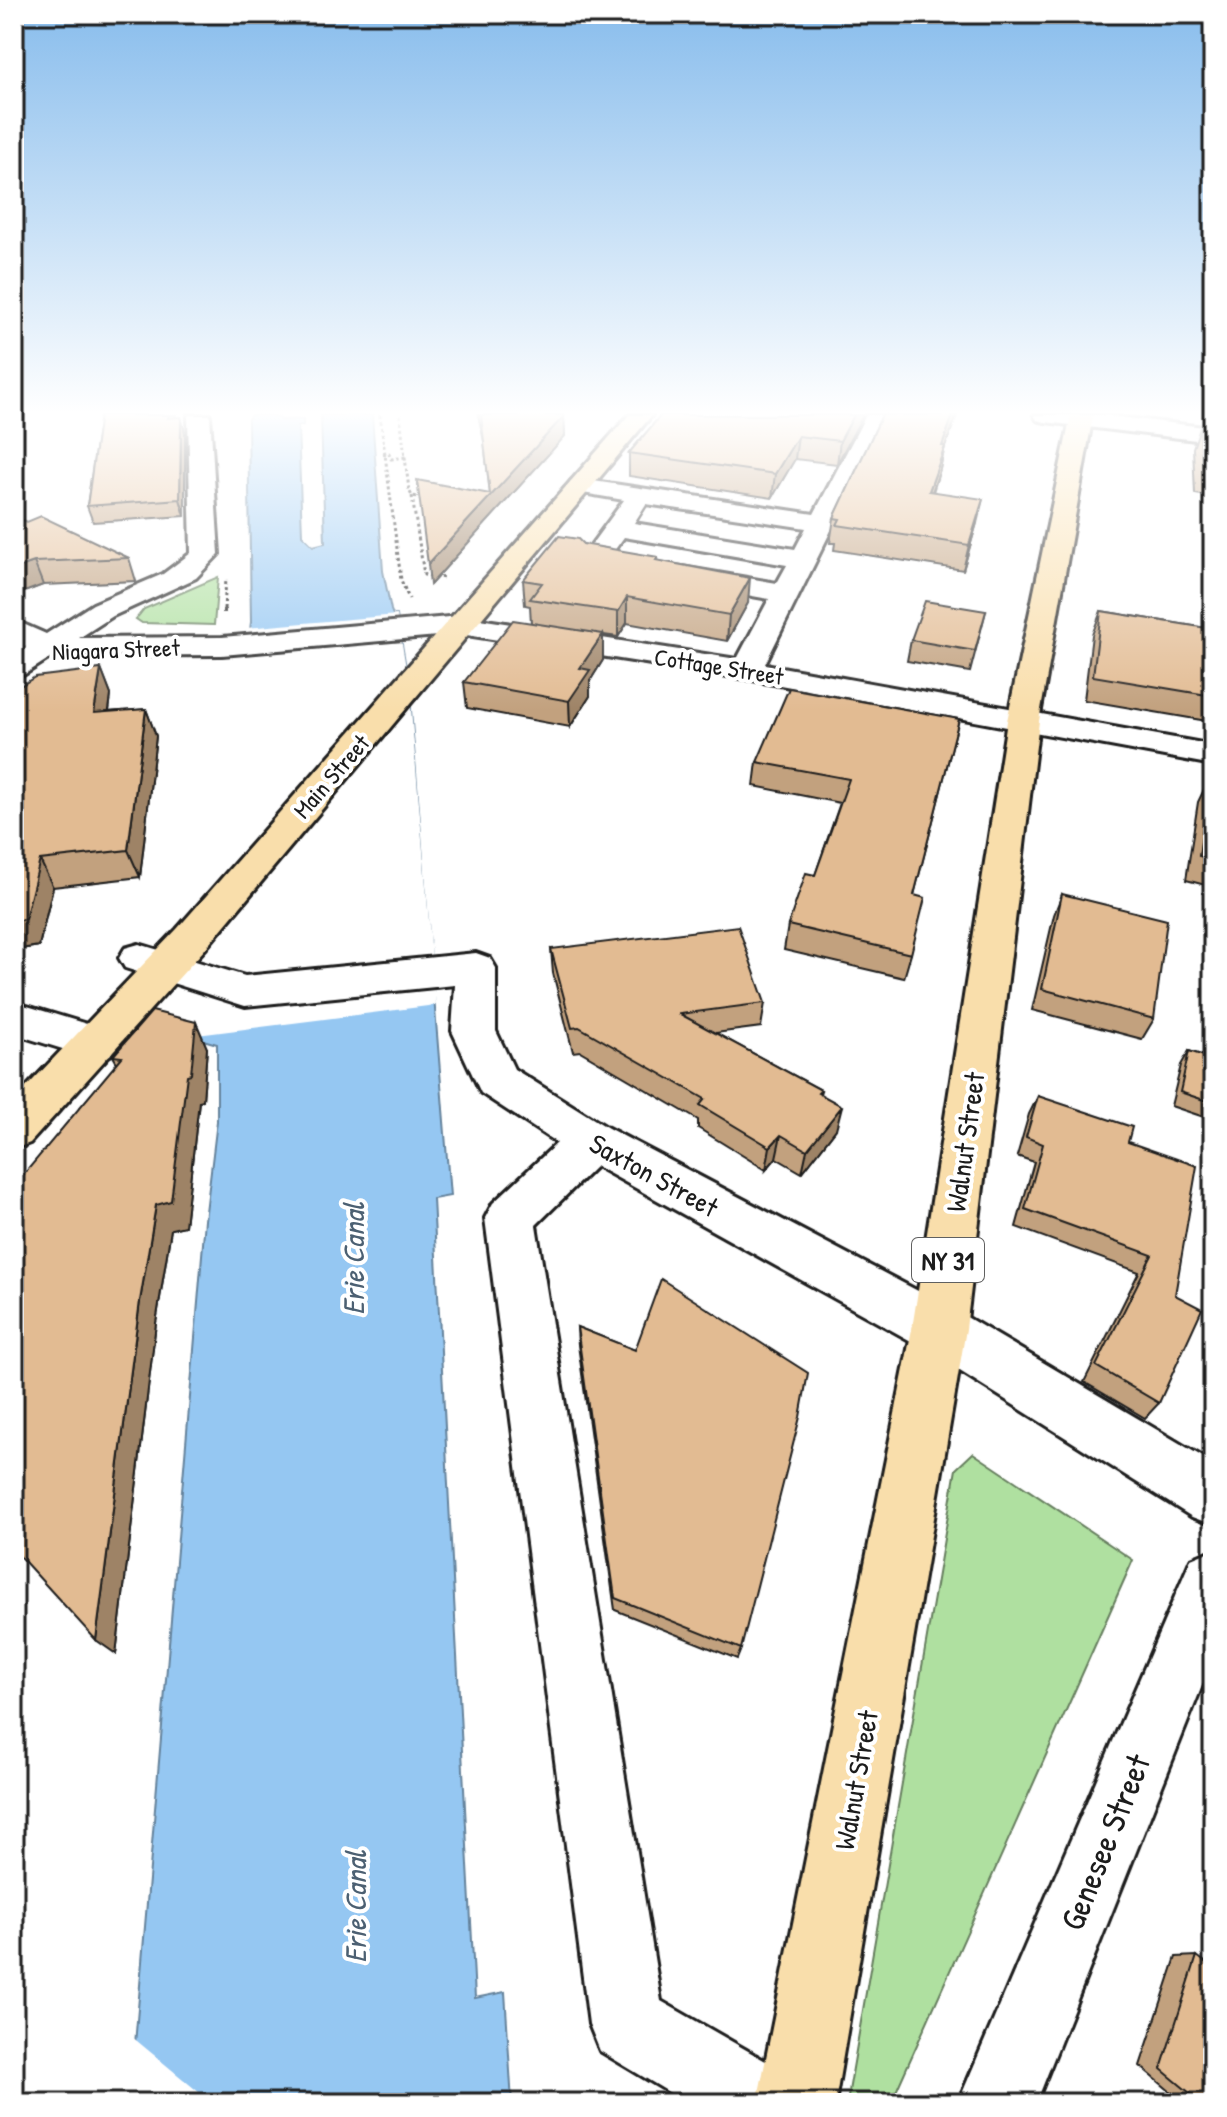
<svg xmlns="http://www.w3.org/2000/svg" width="1227" height="2117" font-family="'Patrick Hand',sans-serif">
	<rect width="100%" height="100%" fill="#fff"/>
	<filter id="ink" filterUnits="userSpaceOnUse"><feTurbulence type="fractalNoise" baseFrequency=".0125" numOctaves="2"/><feDisplacementMap in="SourceGraphic" scale="16" xChannelSelector="R" yChannelSelector="G"/><feConvolveMatrix kernelMatrix="1 2 1 2 8 2 1 2 1" color-interpolation-filters="sRGB"/></filter>
	<g filter="url(#ink)">
		<g fill="#afe0a0" stroke="#667e5e" stroke-width="2">
			<polygon points="218,577 214,625 142,623 136,619 144,609"/>
			<polygon points="973,1453 1133,1560 891,2103 847,2103 956,1469"/>
		</g>
		<polygon fill="#95c7f2" stroke="#65839c" stroke-width="2" points="251,415 272,415 282,420 303,419 303,425 298,426 302,535 313,546 325,543 321,415 372,415 383,571 391,610 393,615 397,615 409,685 450,1196 433,1199 475,1998 505,1992 512,2103 130,2103 205,1220 217,1121 217,1044 193,1037 251,622 248,419"/>
		<g fill="#fff">
			<polygon points="397,615 409,685 436,1005 189,1036 246,628"/>
			<polygon points="131,2036 212,2103 126,2103"/>
		</g>
		<g fill="none" stroke-linecap="round" stroke-linejoin="round">
			<g stroke="#1c1c1c" stroke-width="6">
				<g id="minor">
					<path d="M188,415H210L219,554L196,578L113,616L79,638L222,637L460,616L737,659L769,599L584,566L580,560L624,500L571,491L568,486L571,481L580,479L814,514L866,415H888L765,664L1213,745V765L747,679L460,634L222,655L53,656L25,674L14,676V654L26,647L14,641V620L46,634L93,604L163,574L191,553ZM646,504L806,528L795,549L634,523ZM624,537L787,565L777,583L611,555Z"/>
					<polygon points="1034,415 1102,415 1213,428 1213,442 1045,422 1037,420"/>
					<polygon points="139,944 245,976 476,953 490,958 496,968 496,1031 514,1069 608,1128 958,1312 1213,1463 1213,1525 1192,1517 920,1346 596,1166 536,1225 661,2001 790,2075 801,2103 687,2103 600,2051 589,2024 485,1218 493,1203 557,1143 481,1093 452,1031 455,985 245,1006 125,968 119,958 125,948"/>
					<polygon points="14,1002 110,1031 117,1043 110,1055 95,1059 14,1034"/>
					<polygon points="1213,1550 1213,1658 1036,2103 958,2103 1191,1559"/>
				</g>
			</g>
			<g stroke="#1c1c1c" stroke-width="6">
				<polygon id="major" points="629,415 652,415 205,949 30,1143 14,1149 14,1100 177,929"/>
			</g>
			<g stroke="#1c1c1c" stroke-width="6">
				<polygon id="highway" points="1071,415 1093,415 1039,721 966,1329 835,2103 757,2103 912,1329 1007,721"/>
			</g>
			<g stroke="#1c1c1c" stroke-width="3" stroke-dasharray="3 3" stroke-linecap="butt">
				<polyline points="380,415 401,580 409,599"/>
				<polyline points="400,415 409,490 412,496 424,498"/>
				<polyline points="383,454 389,453 391,459 406,457"/>
				<polyline points="412,496 424,575 444,578"/>
				<polyline points="224,609 226,579"/>
			</g>
			<polyline stroke="#1c1c1c" stroke-width="4" stroke-dasharray="4 4" stroke-linecap="butt" points="224,613 224,607"/>
			<use href="#minor" fill="#fff" fill-rule="evenodd"/>
			<use href="#major" fill="#f9deab" fill-rule="evenodd"/>
			<use href="#highway" fill="#f9deab" fill-rule="evenodd"/>
		</g>
		<g fill="#c2a17e" stroke="#1c1c1c" stroke-width="2">
			<polygon points="100,415 176,415 175,417 181,417 185,433 185,516 93,522 87,506"/>
			<polygon points="478,415 564,415 565,436 430,585 490,494 484,441"/>
			<polygon points="661,415 863,415 837,464 795,459 772,498 629,476 629,453"/>
			<polygon points="882,415 957,415 945,446 940,469 933,492 977,523 963,570 834,550 835,543 830,543 834,518"/>
			<polygon points="1200,428 1213,429 1213,497 1195,494 1193,448"/>
			<polygon points="14,516 27,522 129,558 136,581 43,585 19,594 14,591"/>
			<polygon points="583,544 658,561 748,603 727,641 627,623 618,637 603,635 603,660 590,681 590,696 570,727 467,708 464,682 531,623 530,606 525,605 523,580"/>
			<polygon points="986,611 970,672 907,661 911,640"/>
			<polygon points="1101,611 1213,629 1213,722 1084,700 1092,635"/>
			<polygon points="101,669 111,695 109,712 146,709 156,736 140,877 53,887 39,946 14,950 14,690"/>
			<polygon points="959,719 914,895 911,954 904,978 784,950 788,925 815,875 840,803 754,786 757,762"/>
			<polygon points="1210,777 1213,778 1213,887 1186,880 1198,802"/>
			<polygon points="1062,894 1154,1019 1142,1039 1032,1010 1054,915"/>
			<polygon points="551,949 765,1003 761,1027 715,1033 821,1090 820,1094 836,1129 802,1173 776,1158 766,1170 698,1128 698,1120 580,1051 573,1052 553,973"/>
			<polygon points="207,1048 203,1100 199,1101 185,1226 171,1229 156,1323 116,1654 117,1063 113,1056"/>
			<polygon points="1189,1051 1213,1059 1213,1120 1171,1106 1181,1065"/>
			<polygon points="1038,1096 1128,1142 1175,1295 1159,1403 1145,1418 1084,1382 1139,1272 1016,1227 1034,1162 1017,1156 1029,1114"/>
			<polygon points="577,1327 635,1350 741,1649 737,1659 615,1610 578,1345"/>
			<polygon points="1197,1956 1213,2103 1184,2103 1140,2066 1176,1957"/>
		</g>
		<g fill="#9e8366" stroke="#1c1c1c" stroke-width="2">
			<polygon points="854,415 863,415 837,464 840,441"/>
			<polygon points="953,415 957,415 937,469 942,446"/>
			<polygon points="564,416 565,436 430,585 428,564"/>
			<polygon points="181,417 185,433 185,516 180,499"/>
			<polygon points="798,436 795,459 772,498 775,474"/>
			<polygon points="945,446 940,469 924,515 929,491"/>
			<polygon points="983,499 977,523 963,570 969,545"/>
			<polygon points="34,562 43,585 19,594 14,581 14,569"/>
			<polygon points="750,578 748,603 727,641 729,615"/>
			<polygon points="627,597 627,623 618,637 618,612"/>
			<polygon points="603,634 603,660 590,681 590,696 570,727 569,701 580,668"/>
			<polygon points="101,669 111,695 105,740 94,713"/>
			<polygon points="146,709 156,736 140,877 128,850"/>
			<polygon points="40,860 53,887 39,946 14,950 14,921"/>
			<polygon points="196,1022 207,1048 203,1100 199,1101 185,1226 171,1229 156,1323 116,1654 96,1640 140,1301 156,1205"/>
			<polygon points="842,1106 836,1129 802,1173 807,1150"/>
			<polygon points="781,1135 776,1158 766,1170 770,1147"/>
		</g>
		<g fill="#e2bb92" stroke="#1c1c1c" stroke-width="2">
			<polygon points="100,415 169,415 168,418 181,417 180,499 87,506"/>
			<polygon points="481,415 564,415 564,416 428,564 417,480 490,494"/>
			<polygon points="661,415 854,415 840,441 798,436 775,474 629,453"/>
			<polygon points="882,415 953,415 942,446 945,446 929,491 983,499 969,545 837,525 840,519 834,518"/>
			<polygon points="1200,428 1213,429 1213,475 1203,474"/>
			<polygon points="14,516 27,522 41,516 129,558 34,562 14,569"/>
			<polygon points="559,536 578,539 583,544 658,557 656,560 750,578 729,615 627,597 618,612 530,599 542,583 523,580"/>
			<polygon points="925,601 986,611 975,651 911,640"/>
			<polygon points="1101,611 1213,629 1213,696 1093,676"/>
			<polygon points="513,620 603,634 580,668 590,670 569,701 464,682"/>
			<polygon points="101,669 94,713 146,709 128,850 40,860 25,919 14,921 14,690 35,677"/>
			<polygon points="789,688 959,719 914,895 925,898 911,954 788,925 806,873 815,875 849,779 757,762"/>
			<polygon points="1210,777 1213,778 1213,859 1199,856"/>
			<polygon points="1062,894 1167,920 1154,1019 1042,989"/>
			<polygon points="738,926 765,1003 680,1014 821,1090 818,1093 842,1106 807,1150 781,1135 770,1147 700,1105 705,1099 579,1027 572,1028 551,949"/>
			<polygon points="152,1011 196,1022 191,1074 187,1075 171,1201 156,1205 140,1301 96,1640 14,1550 14,1186 122,1057 113,1056"/>
			<polygon points="1189,1051 1213,1059 1213,1103 1180,1092"/>
			<polygon points="1038,1096 1132,1127 1128,1142 1197,1166 1175,1295 1202,1309 1159,1403 1096,1366 1152,1255 1025,1209 1043,1144 1026,1137"/>
			<polygon points="661,1279 808,1373 800,1417 741,1649 615,1598 577,1327 635,1350"/>
			<polygon points="1197,1956 1213,1968 1213,2103 1202,2103 1161,2069"/>
		</g>
	</g>
	<linearGradient id="sky" x2="0" y2="1"><stop stop-color="#87bcec"/><stop offset="0.58" stop-color="#fff"/><stop offset="1" stop-color="#fff" stop-opacity="0"/></linearGradient>
	<rect width="1227" height="711" fill="url(#sky)"/>
	<g text-anchor="middle" dominant-baseline="central" stroke-width="8" stroke-linejoin="round" paint-order="stroke">
		<g font-size="24" fill="#1c1c1c" stroke="#fff">
			<text transform="translate(116 649) rotate(-2)">Niagara Street</text>
			<text transform="translate(719 666) rotate(9)">Cottage Street</text>
			<text transform="translate(331 776) rotate(-49)">Main Street</text>
		</g>
		<rect fill="#fff" stroke="#606060" stroke-width="2" x="912" y="1238" width="72" height="44" rx="6"/>
		<g font-size="26" font-weight="bold" fill="#1c1c1c">
			<text x="948" y="1260">NY 31</text>
		</g>
		<g font-size="28" fill="#1c1c1c" stroke="#fff">
			<text transform="translate(965 1142) rotate(-82)">Walnut Street</text>
			<text transform="translate(654 1175) rotate(29)">Saxton Street</text>
			<text transform="translate(856 1780) rotate(-80)">Walnut Street</text>
		</g>
		<g font-size="30" font-style="italic" fill="#4c6072" stroke="#fff">
			<text transform="translate(353 1259) rotate(-90)">Erie Canal</text>
			<text transform="translate(355 1907) rotate(-90)">Erie Canal</text>
		</g>
		<g font-size="34" fill="#1c1c1c" stroke="#fff">
			<text transform="translate(1105 1842) rotate(-68)">Genesee Street</text>
		</g>
	</g>
	<rect width="1227" height="2117" fill="none" stroke="#fff" stroke-width="48"/>
	<rect x="24" y="24" width="1179" height="2069" fill="none" stroke="#1c1c1c" stroke-width="3" filter="url(#ink)"/>
</svg>
